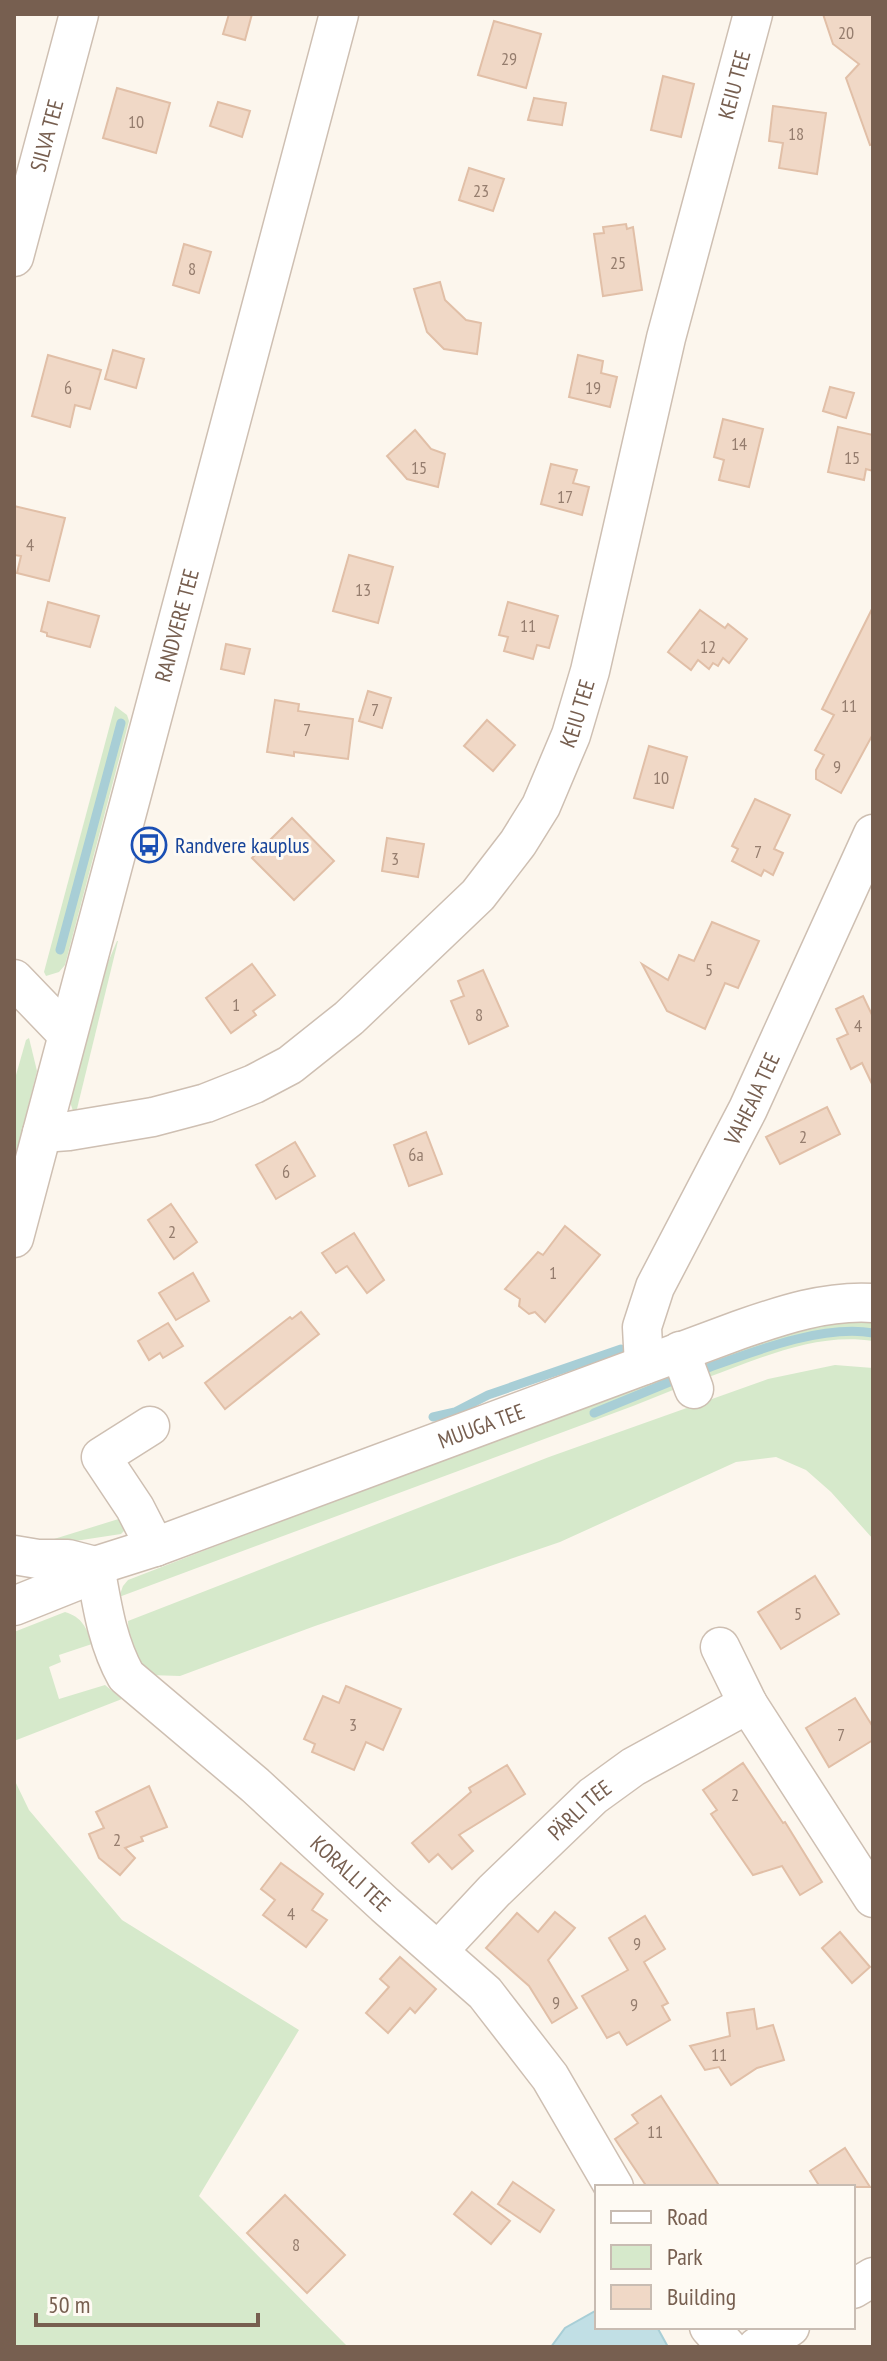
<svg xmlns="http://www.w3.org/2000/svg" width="887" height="2361" font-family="'PT Sans Narrow',sans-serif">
	<rect width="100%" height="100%" fill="#fcf6ed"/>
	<g fill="#d6e9cb">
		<polygon points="115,706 127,715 129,721 65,965 59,972 46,976 44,972"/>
		<polygon points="117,941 118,941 75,1117 68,1096 96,991"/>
		<polygon points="29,1038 37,1071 14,1163 14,1082 26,1040"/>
		<path d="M873,1321V1341C815,1332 759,1359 706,1378L694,1362L823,1322Z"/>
		<polygon points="835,1365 873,1368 873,1539 831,1492 806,1470 776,1457 736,1462 560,1542 315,1626 180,1676 149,1675 130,1659 128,1621 549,1457 768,1379"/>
		<polygon points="672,1370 683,1386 633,1406 119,1597 123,1586 128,1580"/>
		<polygon points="125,1517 125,1530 121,1534 62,1543 54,1542 54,1539"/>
		<path d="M65,1612C82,1617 87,1628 92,1644L59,1655L61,1662L49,1667L59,1699L105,1685L122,1699L14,1741V1632Z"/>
		<polygon points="14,1779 29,1810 122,1920 299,2030 199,2196 348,2347 14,2347"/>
	</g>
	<polygon fill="#c1dfe5" stroke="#a8ced6" stroke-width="2" points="597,2310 597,2327 657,2327 668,2347 551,2347 565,2328"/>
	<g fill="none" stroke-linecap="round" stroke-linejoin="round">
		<g stroke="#a8ced6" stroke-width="9">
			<polyline points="60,950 121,723"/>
			<path d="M702,1370C750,1353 821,1324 873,1333"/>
			<polyline points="594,1413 672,1381"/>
			<polyline points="433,1417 455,1412 488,1395 621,1349"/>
		</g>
	</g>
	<g fill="#f0d8c6" stroke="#e1bfa7" stroke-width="2">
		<polygon points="229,14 252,14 245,40 223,34"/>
		<polygon points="823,14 873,14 873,144 870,145 846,78 859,64 833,44"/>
		<polygon points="494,21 541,34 526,88 478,75"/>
		<polygon points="663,76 694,84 681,137 651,130"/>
		<polygon points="117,88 170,103 156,153 103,138"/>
		<polygon points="534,98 566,103 562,125 528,120"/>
		<polygon points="218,102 250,111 242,137 210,126"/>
		<polygon points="773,106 826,113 817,174 779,168 783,143 769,141"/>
		<polygon points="469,168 504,179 493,211 459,200"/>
		<polygon points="626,224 627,229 633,227 642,290 603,296 594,234 604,233 603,227"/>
		<polygon points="184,244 211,252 199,293 173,285"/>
		<polygon points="440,282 445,300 466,320 481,323 477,354 444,349 427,332 414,289"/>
		<polygon points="113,350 144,359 136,388 105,379"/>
		<polygon points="48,355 101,370 90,409 75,405 70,427 32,416"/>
		<polygon points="578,355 603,361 601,373 617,377 610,407 569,397"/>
		<polygon points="830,387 854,393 846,418 823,411"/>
		<polygon points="723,419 763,429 749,487 719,480 724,460 714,457"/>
		<polygon points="838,427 873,435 873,471 866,469 864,480 828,472"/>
		<polygon points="415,430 431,449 445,454 438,487 407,479 387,456"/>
		<polygon points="551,464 577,470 573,483 589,487 582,515 541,504"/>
		<polygon points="14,506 65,518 49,581 17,573 21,556 14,555"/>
		<polygon points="349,555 393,567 378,623 333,611"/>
		<polygon points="48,602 99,616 90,647 47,636 47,633 41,631"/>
		<polygon points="508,602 558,616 549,648 537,645 533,659 504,651 508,637 499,635"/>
		<polygon points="873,607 873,734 841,793 816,779 816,770 824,755 815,750 834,715 822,709"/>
		<polygon points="700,610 725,628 728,624 747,639 729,663 723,658 718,666 713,663 709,669 698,660 691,670 668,652"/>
		<polygon points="226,644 250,649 244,674 221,669"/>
		<polygon points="368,691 391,698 382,728 359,721"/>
		<polygon points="275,700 299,704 298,711 353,719 348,759 294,752 294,756 267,752"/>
		<polygon points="487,720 515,745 493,771 464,746"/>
		<polygon points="649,746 687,757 673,808 634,798"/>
		<polygon points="755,799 790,815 774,849 783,853 773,875 764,870 761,876 732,861 738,849 732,846"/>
		<polygon points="292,818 334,861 294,900 252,858"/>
		<polygon points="387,838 424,844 418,877 382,871"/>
		<polygon points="712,922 759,941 738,988 725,983 705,1029 667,1011 642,964 668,980 679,955 694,961"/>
		<polygon points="252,964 275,995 253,1011 256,1015 231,1033 206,998"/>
		<polygon points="483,970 508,1026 469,1044 451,1001 464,996 458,981"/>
		<polygon points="863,996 873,1017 873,1086 862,1063 851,1069 837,1039 848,1034 836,1009"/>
		<polygon points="827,1107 840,1134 780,1164 766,1137"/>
		<polygon points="426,1132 442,1174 409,1186 394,1145"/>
		<polygon points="295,1142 315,1176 276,1199 256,1165"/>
		<polygon points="171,1204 197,1242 174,1259 148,1220"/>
		<polygon points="565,1226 600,1255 545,1322 535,1312 529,1314 519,1306 520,1299 505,1289 538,1252 543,1255"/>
		<polygon points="354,1233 384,1280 367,1293 347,1266 336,1273 322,1253"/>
		<polygon points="193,1273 209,1301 176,1320 159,1293"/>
		<polygon points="301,1312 319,1334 225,1409 205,1383 290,1317 292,1319"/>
		<polygon points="168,1323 183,1346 163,1358 160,1353 149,1360 138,1341"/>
		<polygon points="815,1576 839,1614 781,1649 758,1612"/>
		<polygon points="346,1686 401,1709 383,1750 366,1742 354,1770 312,1752 315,1744 304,1739 323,1696 339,1703"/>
		<polygon points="855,1698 873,1727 873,1740 829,1767 806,1728"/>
		<polygon points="743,1763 783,1823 785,1822 822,1882 800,1895 782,1866 753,1875 711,1814 717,1810 703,1790"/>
		<polygon points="507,1765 525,1794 459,1835 473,1851 452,1869 438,1854 429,1862 412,1843 471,1792 469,1788"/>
		<polygon points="149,1786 167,1827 141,1837 143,1841 125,1848 135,1858 120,1875 99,1858 89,1834 104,1828 96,1812"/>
		<polygon points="281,1863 323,1894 312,1910 327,1920 306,1947 263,1915 275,1900 261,1889"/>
		<polygon points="555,1912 575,1928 548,1960 577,2008 552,2023 529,1986 486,1948 517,1913 538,1932"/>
		<polygon points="645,1916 665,1949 644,1962 668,2003 662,2006 670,2020 627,2045 619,2032 607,2038 582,1996 628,1970 609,1938"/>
		<polygon points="840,1932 870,1967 852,1983 822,1948"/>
		<polygon points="400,1957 436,1989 415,2013 410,2008 388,2033 366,2013 389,1987 380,1979"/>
		<polygon points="754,2009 757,2029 773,2025 784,2060 757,2068 731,2085 719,2067 705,2070 690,2046 730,2036 727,2013"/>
		<polygon points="661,2096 720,2187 647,2187 615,2139 638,2123 632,2115"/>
		<polygon points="845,2148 870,2187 820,2187 810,2171"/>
		<polygon points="513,2182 554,2210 540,2232 498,2204"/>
		<polygon points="472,2192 510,2221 491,2244 454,2214"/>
		<polygon points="285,2195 345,2255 307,2293 247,2233"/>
	</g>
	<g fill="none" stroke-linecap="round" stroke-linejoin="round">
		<g stroke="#cebfb2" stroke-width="41">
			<g id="minor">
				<path id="s1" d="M14,257L79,14"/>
				<polyline points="14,979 67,1034"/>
				<path id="s2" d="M42,1133L69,1131L153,1117L206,1103L254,1084L290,1065L349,1018L478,895L518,843L541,806L571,735L590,671L666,338L753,14"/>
				<path id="s3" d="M14,1238L339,14"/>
				<polyline points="680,1351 694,1389"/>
				<path id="s4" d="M644,1365L642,1327L655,1287L748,1109L873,834"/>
				<polyline points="150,1426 101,1457 135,1508 155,1547"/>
				<polyline points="14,1555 38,1559 68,1559 95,1566"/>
				<path id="s5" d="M95,1566C102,1605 107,1642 126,1676L255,1785L385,1905L485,1993L550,2077L614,2187"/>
				<path id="s6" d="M14,1606L74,1582L95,1566L155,1547L739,1330C782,1315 827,1300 873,1303"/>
				<polyline points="720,1647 748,1704 873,1898"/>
				<path id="s7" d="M438,1951L494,1891L593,1796L633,1767L748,1704"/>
				<polyline points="853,2289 873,2277"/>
				<polyline points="709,2327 727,2347"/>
				<polyline points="757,2347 790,2327"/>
			</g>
		</g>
		<use href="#minor" stroke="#fff" stroke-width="38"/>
	</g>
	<defs>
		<g id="bus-ring" transform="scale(1.8)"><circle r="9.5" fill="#fefaf3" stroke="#1a4fb4" stroke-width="1.5"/><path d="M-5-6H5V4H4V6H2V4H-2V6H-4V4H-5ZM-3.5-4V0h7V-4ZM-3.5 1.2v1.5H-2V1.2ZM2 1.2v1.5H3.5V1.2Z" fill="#1a4fb4"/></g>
	</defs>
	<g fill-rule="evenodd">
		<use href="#bus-ring" x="149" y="845"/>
	</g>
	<g text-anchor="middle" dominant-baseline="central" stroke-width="6" stroke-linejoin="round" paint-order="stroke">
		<g font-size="18" fill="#957d6e">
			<text x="846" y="32">20</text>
			<text x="509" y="58">29</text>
			<text x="136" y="121">10</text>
			<text x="796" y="133">18</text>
			<text x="481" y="190">23</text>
			<text x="618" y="262">25</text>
			<text x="192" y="268">8</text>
			<text x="68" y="387">6</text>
			<text x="593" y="387">19</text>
			<text x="739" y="443">14</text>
			<text x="852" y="457">15</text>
			<text x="419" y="467">15</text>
			<text x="565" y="496">17</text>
			<text x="30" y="544">4</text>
			<text x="363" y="589">13</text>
			<text x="528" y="625">11</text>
			<text x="708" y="646">12</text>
			<text x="849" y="705">11</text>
			<text x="375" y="709">7</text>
			<text x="307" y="729">7</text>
			<text x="837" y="766">9</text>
			<text x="661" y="777">10</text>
			<text x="758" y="851">7</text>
			<text x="395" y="858">3</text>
			<text x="709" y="969">5</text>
			<text x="236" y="1004">1</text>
			<text x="479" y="1014">8</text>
			<text x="858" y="1025">4</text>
			<text x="803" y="1136">2</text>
			<text x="416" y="1154">6a</text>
			<text x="286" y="1171">6</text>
			<text x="172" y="1231">2</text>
			<text x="553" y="1272">1</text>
			<text x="798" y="1613">5</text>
			<text x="353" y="1724">3</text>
			<text x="841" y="1734">7</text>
			<text x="735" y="1794">2</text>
			<text x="117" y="1839">2</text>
			<text x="291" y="1913">4</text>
			<text x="637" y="1943">9</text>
			<text x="556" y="2002">9</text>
			<text x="634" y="2004">9</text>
			<text x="719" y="2054">11</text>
			<text x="655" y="2131">11</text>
			<text x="296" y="2244">8</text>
		</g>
		<g font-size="22" fill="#775f50" stroke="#fefaf3">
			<text stroke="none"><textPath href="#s2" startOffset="1370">KEIU TEE</textPath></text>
			<text stroke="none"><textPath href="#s1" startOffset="126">SILVA TEE</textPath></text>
			<text stroke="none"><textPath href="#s3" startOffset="634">RANDVERE TEE</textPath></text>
			<text stroke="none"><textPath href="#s2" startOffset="722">KEIU TEE</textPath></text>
			<text stroke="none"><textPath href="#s4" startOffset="292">VAHEAIA TEE</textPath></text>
			<text stroke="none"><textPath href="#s6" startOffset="502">MUUGA TEE</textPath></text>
			<text stroke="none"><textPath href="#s7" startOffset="200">PÄRLI TEE</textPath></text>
			<text stroke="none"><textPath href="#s5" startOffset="414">KORALLI TEE</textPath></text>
		</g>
		<g font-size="22" fill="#164399" stroke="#fefaf3" text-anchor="start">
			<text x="175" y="845">Randvere kauplus</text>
		</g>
	</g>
	<rect width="887" height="2361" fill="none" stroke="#775f50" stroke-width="32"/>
	<rect x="595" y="2185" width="260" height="144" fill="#fefaf3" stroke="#c8bcb2" stroke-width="2"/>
	<rect x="611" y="2211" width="40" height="12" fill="#ffffff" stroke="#c8bcb2" stroke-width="2"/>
	<text x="667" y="2225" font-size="24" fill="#775f50">Road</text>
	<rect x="611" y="2245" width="40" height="24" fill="#d6e9cb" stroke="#c8bcb2" stroke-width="2"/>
	<text x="667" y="2265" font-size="24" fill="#775f50">Park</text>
	<rect x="611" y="2285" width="40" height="24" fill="#f0d8c6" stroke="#c8bcb2" stroke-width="2"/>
	<text x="667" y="2305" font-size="24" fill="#775f50">Building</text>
	<path d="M36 2313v12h222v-12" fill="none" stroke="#775f50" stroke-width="4"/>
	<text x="48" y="2313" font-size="24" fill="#775f50" stroke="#fefaf3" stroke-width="6" paint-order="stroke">50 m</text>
</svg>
